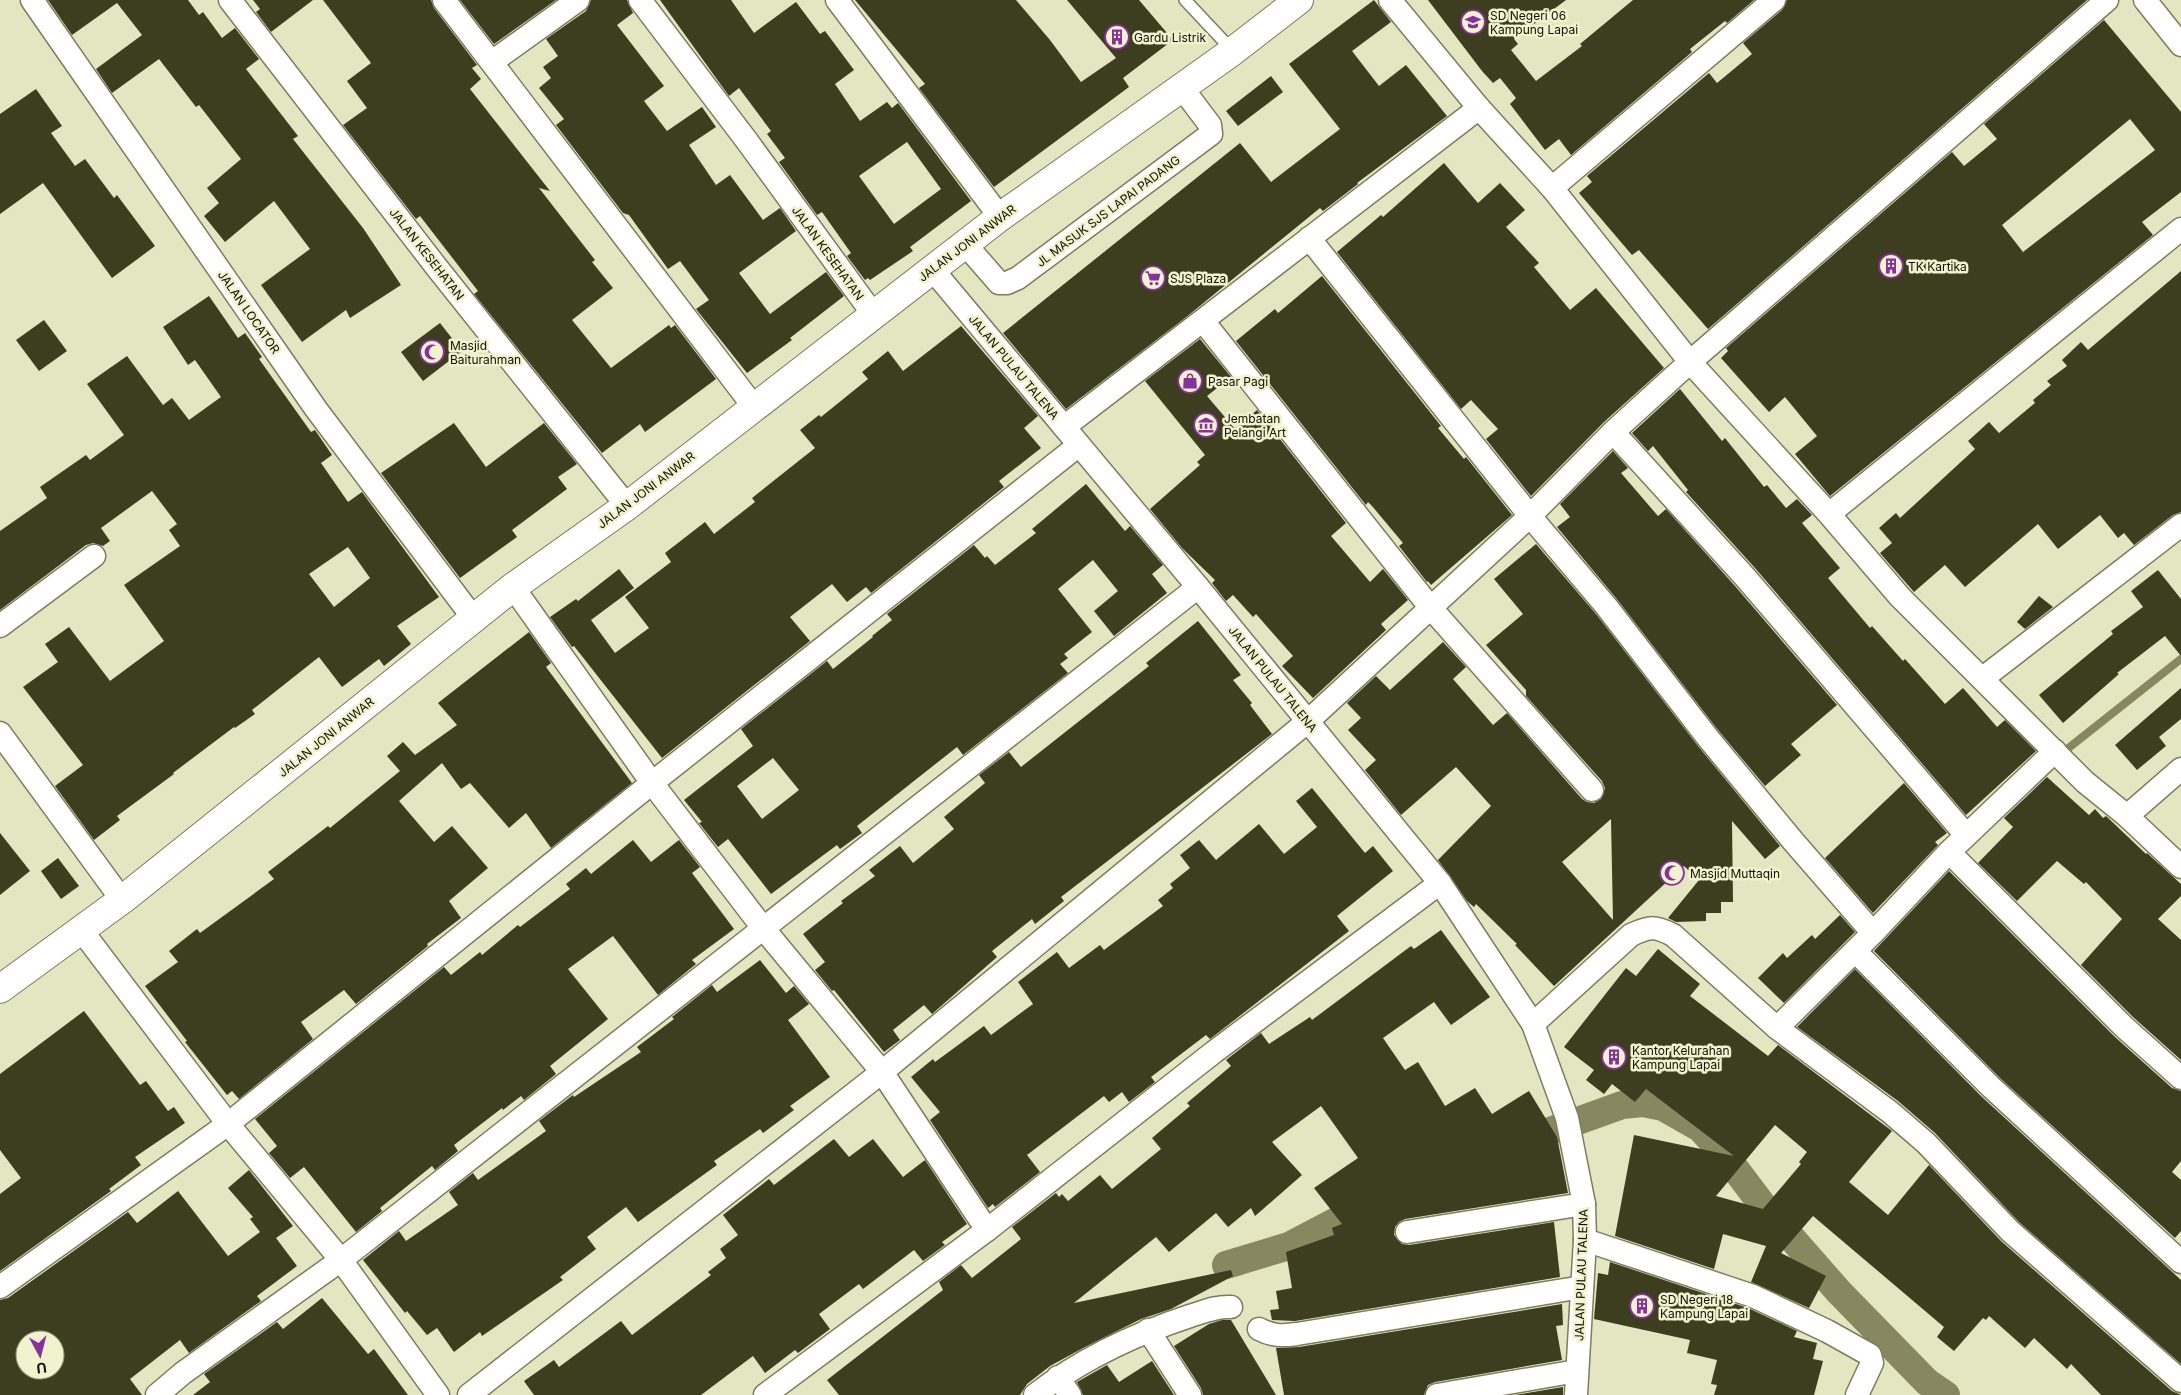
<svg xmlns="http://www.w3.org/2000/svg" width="2181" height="1395" font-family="Inter,sans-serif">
	<rect width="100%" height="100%" fill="#e4e5c1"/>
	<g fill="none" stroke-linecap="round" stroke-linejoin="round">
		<polyline stroke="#87885f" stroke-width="8" points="2066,750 2181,659"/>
		<g stroke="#87885f" stroke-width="28">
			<polyline points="1517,1143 1622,1105 1643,1103 1663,1107 1700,1128 1724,1154 1761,1203 1839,1292 1927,1382 1946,1395"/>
			<polyline points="1226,1265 1289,1246 1371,1203"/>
		</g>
	</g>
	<g fill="#3d3d1f" fill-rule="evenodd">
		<polygon points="48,0 188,0 199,15 203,12 222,38 235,28 259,59 246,69 298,136 293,139 363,228 401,285 350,318 346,310 302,342 261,285 310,249 274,201 225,242 204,216 219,203 207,188 241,159 199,105 196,107 159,59 112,93 96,69 142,35 117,3 72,35"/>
		<polygon points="253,0 313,0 271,32 256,12 260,9"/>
		<polygon points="323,0 431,0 434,8 477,65 472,68 481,79 470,89 550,191 539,188 595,260 592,262 613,288 572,320 611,368 669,325 671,328 675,325 716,379 645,432 640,424 602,453 474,294 478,291 420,216 416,219 343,125 367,108 347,81 371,63"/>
		<polygon points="460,0 556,0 494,44"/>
		<polygon points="591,0 627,0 633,13 617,25 664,86 644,101 667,131 702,107 716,127 689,145 716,185 730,175 763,220 780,208 796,231 739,273 770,314 826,272 844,296 790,338 792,340 747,373 696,309 709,300 680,261 668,269 629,215 623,213 556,125 564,119 539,88 551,78 543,67 558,56 546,39 586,11"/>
		<path d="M660,0H731L754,33L796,2L820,34L825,31L854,70L835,84L860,121L887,102L892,108L898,103L971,201L910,247L913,251L870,280L868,278L865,280L847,256L851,253L822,212L817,215L779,162L785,158L767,134L771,131L739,88L729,96ZM907,142L941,189L894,224L859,176Z"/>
		<polygon points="855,0 1016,0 1050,40 1081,82 1116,58 1067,0 1139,0 1173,40 1123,78 1129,87 994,187 919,88 925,84"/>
		<polygon points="1374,0 1391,22 1352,51 1379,86 1406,65 1447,116 1357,183 1358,184 1323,211 1320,208 1185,318 1066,409 1003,333 1240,143 1271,182 1340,129 1289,64"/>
		<polygon points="1428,0 1566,0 1514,39 1518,44 1511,50 1536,81 1582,46 1580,44 1633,0 1754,0 1727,23 1725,21 1690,49 1692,52 1571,155 1559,139 1545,150 1510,104 1516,98 1500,78 1493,83 1482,71"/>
		<polygon points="1787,0 2087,0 1708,329 1639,250 1632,255 1579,193 1592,182 1587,176 1709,73 1717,83 1752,54 1743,43 1782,10"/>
		<path d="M2104,20L2181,112V192L2142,222L2153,235L1830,496L1795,454L1817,436L1785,397L1769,412L1721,358L1728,351L1726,348L1952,152L1964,166L1997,139L1984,124ZM2130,119L2155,150L2023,252L2002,225Z"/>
		<polygon points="1271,76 1283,92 1238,126 1226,111"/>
		<polygon points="36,89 62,126 51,133 75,166 85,159 114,198 117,195 155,246 112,278 43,183 0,214 0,114"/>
		<polygon points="1444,163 1478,203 1500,183 1525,210 1506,227 1539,263 1534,267 1570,310 1596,288 1664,368 1604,422 1531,496 1486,439 1498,429 1471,400 1461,409 1337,252 1381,215 1383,217"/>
		<polygon points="2181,271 2181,512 2173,515 2134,545 2124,533 2118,538 2100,515 2058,549 2038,524 1965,587 1945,565 1914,592 1880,553 1892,543 1879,528 1896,513 1900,518 1975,449 1968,441 1989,422 1999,433 2035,403 2033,400 2051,385 2047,381 2067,366 2062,360 2081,342 2088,350"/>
		<polygon points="1322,276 1441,426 1438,428 1464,459 1466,457 1512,515 1431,585 1428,581 1427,582 1399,546 1403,543 1372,506 1368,502 1366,505 1236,341 1275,309 1278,313"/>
		<path d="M209,296L238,338L245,333L262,357L259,359L311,432L315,430L332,455L321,463L348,502L362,492L439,597L397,626L411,644L384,666L379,659L342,687L319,657L252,710L255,714L235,728L234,727L173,773L174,774L117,816L120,820L94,840L55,786L83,765L23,687L58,662L45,644L69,627L110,681L164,641L124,585L180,546L169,530L177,524L152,491L101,528L110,541L103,546L93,543L86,545L0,610V531L47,498L40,487L86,455L90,460L124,435L87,384L127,356L163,405L172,398L189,420L221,397L195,360L188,365L163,327ZM348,547L370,578L334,607L309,574Z"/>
		<polygon points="44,320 67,351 39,371 16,340"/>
		<polygon points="440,323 462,351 423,381 401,352"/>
		<polygon points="961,326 1038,416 1024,428 1041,448 999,481 1004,487 871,593 866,587 847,602 832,584 790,617 810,641 662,758 574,646 572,647 550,617 576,599 578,601 619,569 634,588 591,620 615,653 649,628 625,597 671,562 665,553 705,522 714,534 755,502 752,498 815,448 800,430 819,415 821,417 868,379 862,372 888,351 903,371"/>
		<polygon points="1200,339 1231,377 1207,396 1235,429 1257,410 1346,523 1331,536 1370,582 1383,569 1408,600 1381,624 1386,630 1313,698 1282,666 1293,656 1256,614 1253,617 1233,595 1226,601 1212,583 1215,580 1182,548 1150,509 1200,465 1197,462 1205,455 1145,381"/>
		<polygon points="1680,389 1722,441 1725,438 1764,487 1767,485 1786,508 1797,499 1812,515 1802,523 1840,568 1828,578 1870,628 1872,626 1903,661 1905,659 1945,704 1963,688 1997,727 2005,720 2036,751 1966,815 1755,568 1686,492 1688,490 1653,446 1648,451 1632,433"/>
		<polygon points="454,423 486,467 544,423 577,464 558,477 567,489 512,530 517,537 460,578 381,473"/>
		<polygon points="1613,451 1628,468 1621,473 1658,516 1666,509 1735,586 1837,705 1791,744 1801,755 1765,786 1718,730 1616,598 1557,527 1570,517 1560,504"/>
		<path d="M1086,484L1125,531L1130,526L1163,565L1152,574L1167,593L1114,636L1094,611L1118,591L1093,560L1058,589L1092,632L1064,654L1068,658L1060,664L1068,673L963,755L957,747L857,826L862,833L840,849L837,845L771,894L728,839L718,847L699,823L702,822L684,800L753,746L741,729L827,661L833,669L873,637L872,636L892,620L887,614L974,545L985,558L987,556L995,565L1036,533L1032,529ZM773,758L799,790L762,819L737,786Z"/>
		<path d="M1536,544L1596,614L1698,746L1780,846L1765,859L1732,821L1733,902H1721V913H1706V921L1676,922L1668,918L1699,880L1684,866L1554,986L1515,945L1517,944L1476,904L1474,907L1467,901L1438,860L1491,806L1456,767L1401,815L1365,770L1376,760L1348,730L1361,718L1347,703L1376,676L1390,690L1443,642L1466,667L1453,679L1493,725L1507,713L1582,799L1587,802L1594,803L1601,799L1605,788L1602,781L1526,696V690L1486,645L1523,614L1494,579ZM1611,819L1613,920L1562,862Z"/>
		<polygon points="2158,570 2181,599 2181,656 2165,636 2117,673 2119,674 2063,723 2039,695 2113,634 2111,631 2143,607 2131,591"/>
		<polygon points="2039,596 2053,607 2025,629 2017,622"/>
		<polygon points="1198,621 1241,675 1233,680 1252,703 1250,705 1272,734 1061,897 1064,901 1035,924 1032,919 992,951 997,957 932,1014 924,1005 893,1030 900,1040 884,1052 834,990 832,991 815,970 825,962 803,934 843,903 841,901 875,876 869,870 900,846 913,863 954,829 944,817 985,783 979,775 1009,752 1021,767 1149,666 1146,663"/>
		<polygon points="529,632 551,663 546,667 632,783 551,848 526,813 509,828 470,783 461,789 442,763 399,801 434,842 452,826 488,868 449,901 461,918 427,944 428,946 356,1004 344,990 301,1022 313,1039 239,1099 232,1091 227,1095 185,1042 187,1041 145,986 178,962 169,951 197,929 200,933 274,879 268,872 328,826 330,828 400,771 387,756 403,742 415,755 457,725 438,703"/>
		<polygon points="2181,688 2181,719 2159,737 2166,746 2137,770 2115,745"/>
		<polygon points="2047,777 2089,815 2095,809 2103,818 2106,816 2146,854 2147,853 2181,884 2181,896 2158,919 2181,940 2181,1060 2133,1017 2081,965 2122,919 2086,882 2084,884 2057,861 2017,901 1978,863 2013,827 2004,818"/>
		<polygon points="1904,783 1947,833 1935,842 1938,845 1873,913 1825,858"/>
		<polygon points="1312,788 1365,853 1373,846 1393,871 1337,916 1349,931 1210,1039 1206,1035 1151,1077 1155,1082 1129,1102 1122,1092 1109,1102 1104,1096 1027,1155 1040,1172 995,1207 993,1204 988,1208 930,1120 940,1112 911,1077 933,1059 935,1062 984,1026 991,1035 1033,1004 1018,982 1057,952 1069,968 1100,945 1104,950 1163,906 1158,900 1173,888 1170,884 1190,868 1180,855 1199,840 1216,860 1259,824 1284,854 1317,827 1296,801"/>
		<polygon points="0,833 30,871 0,895"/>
		<polygon points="633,840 651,862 679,840 700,867 692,873 734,929 692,960 696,964 658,995 613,936 568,969 608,1019 550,1066 556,1074 524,1100 521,1096 503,1110 502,1108 454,1145 458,1151 435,1170 432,1166 380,1208 382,1211 356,1232 304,1167 290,1178 269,1153 277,1146 255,1119 444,967 451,975 480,952 482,955 518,925 520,927 570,889 566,884 586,868 591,874"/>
		<polygon points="58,858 79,886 61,899 41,871"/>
		<polygon points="1949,871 2115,1037 2172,1088 2181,1091 2181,1161 2172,1172 2181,1180 2181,1231 2175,1238 2000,1078 1874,951"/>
		<polygon points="1840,915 1855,932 1784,1003 1758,978 1783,953 1787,958 1812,935 1815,939"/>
		<polygon points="1441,930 1490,997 1451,1025 1434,1002 1383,1038 1405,1070 1418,1062 1445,1106 1475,1088 1492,1114 1529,1091 1557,1137 1568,1193 1405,1219 1399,1222 1395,1227 1394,1235 1402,1244 1409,1245 1554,1222 1560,1277 1295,1321 1272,1320 1270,1310 1279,1309 1276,1291 1292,1288 1286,1252 1334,1235 1332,1228 1342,1224 1314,1188 1358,1158 1321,1106 1272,1142 1302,1175 1255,1216 1251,1208 1228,1227 1216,1213 1169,1252 1156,1237 1074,1303 1231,1270 1233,1276 1171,1309 1141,1319 1083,1348 1050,1366 1027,1384 1020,1395 839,1395 827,1380 943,1290 939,1282 961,1265 972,1278 1021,1239 1012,1227 1056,1193 1059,1197 1062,1194 1068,1201 1100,1175 1112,1189 1161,1149 1152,1138 1190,1106 1187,1103 1231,1066 1226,1060 1261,1033 1269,1044 1310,1017 1312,1020 1411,946 1414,949"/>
		<path d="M1658,949L1700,984L1690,996L1768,1056L1778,1045L1892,1131L1849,1182L1888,1215L1929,1165L2001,1241L2172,1391L2181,1395H2101L2071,1364L2067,1369L2034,1338L2025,1348L1989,1316L1986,1320L1983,1318L1954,1351L1937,1337L1944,1327L1813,1216L1781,1253L1826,1276L1809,1308L1751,1282L1766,1246L1723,1234L1714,1269L1615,1236L1634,1135L1734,1156L1646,1089L1635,1102L1612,1084L1604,1094L1586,1080L1594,1070L1564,1047L1626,968L1636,976ZM1775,1125L1807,1152L1799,1162L1801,1164L1763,1209L1716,1196Z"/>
		<polygon points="760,960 786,993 794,986 809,1004 788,1020 830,1077 790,1106 794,1110 763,1133 760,1129 714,1161 717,1165 638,1222 626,1207 587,1237 596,1249 560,1277 563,1280 482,1336 480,1332 454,1352 437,1328 427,1335 407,1311 405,1313 363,1260 399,1231 406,1241 458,1205 449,1192 473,1173 478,1180 546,1131 539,1121 573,1095 574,1097 641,1052 637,1047 674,1019 672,1017 712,985 717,992"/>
		<polygon points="1855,969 1982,1097 2181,1280 2181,1364 2019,1222 1935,1133 1898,1101 1797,1027"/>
		<polygon points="84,1011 140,1085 146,1081 168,1111 174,1107 185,1123 135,1157 141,1165 109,1189 111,1191 0,1271 0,1194 21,1178 0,1150 0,1074"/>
		<polygon points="834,1139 849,1157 873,1139 903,1177 925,1160 967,1224 942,1242 945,1245 923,1261 914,1250 863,1289 859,1284 819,1314 830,1329 798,1353 795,1350 765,1373 753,1356 701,1395 534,1395 524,1381 554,1360 559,1367 621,1321 632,1335 711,1275 708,1272 726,1258 720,1249 738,1235 723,1215 769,1179 774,1185"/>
		<path d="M249,1170L293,1226L276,1238L297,1266L257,1296L261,1301L189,1353L180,1340L130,1379L142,1395H0V1300L8,1298L128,1212L137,1223L178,1191L228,1256L260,1232L250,1219L253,1217L228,1188ZM25,1340H55V1370H25Z"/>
		<polygon points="1610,1262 1748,1308 1797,1331 1794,1337 1817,1343 1813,1359 1823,1361 1814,1395 1714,1395 1717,1385 1711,1384 1717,1360 1687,1353 1690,1340 1594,1319 1598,1273 1608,1275"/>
		<polygon points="322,1298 368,1354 374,1349 408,1395 193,1395 210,1382 204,1374 277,1322 283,1329"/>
		<polygon points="1562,1304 1563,1325 1556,1326 1562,1360 1435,1382 1428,1385 1424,1395 1284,1395 1276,1348 1299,1347"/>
		<polygon points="1222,1320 1231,1320 1276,1395 1203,1395 1201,1388 1174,1346 1209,1324"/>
		<polygon points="1152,1361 1174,1395 1083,1395 1077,1382 1107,1365 1119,1382"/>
		<polygon points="1563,1387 1563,1395 1515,1395"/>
	</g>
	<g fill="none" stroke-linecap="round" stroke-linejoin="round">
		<g stroke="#7c7d5c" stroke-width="14">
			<polyline id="lane" points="1185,0 1233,51"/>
		</g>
		<g stroke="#7c7d5c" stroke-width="25">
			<g id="street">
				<polyline points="32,0 316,409 474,619"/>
				<polyline points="230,0 438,269 627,506"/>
				<polyline points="444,0 754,407"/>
				<polyline points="640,0 747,141 873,314"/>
				<polyline points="837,0 1000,217"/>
				<polyline points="1390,0 1479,108 1552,188 1690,362 1829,514 1900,597 2085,782 2127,816 2181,867"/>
				<polyline points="2145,0 2181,45"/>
				<polyline points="492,62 578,0"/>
				<polyline points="1552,188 1774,0"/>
				<polyline points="1309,238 1530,516 1606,606 1708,738 1793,841 1873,933"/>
				<polyline points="965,244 999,283 1007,283 1018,278 1211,134 1210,125 1182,88"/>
				<polyline points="932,269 1198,587 1440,883 1533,1024 1567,1118 1584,1204 1585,1240 1576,1395"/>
				<polyline points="1203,321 1430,607 1592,790"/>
				<polyline points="1064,427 1479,108"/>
				<polyline points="1613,432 1745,577 1966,835"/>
				<polyline points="1829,514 2181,229"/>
				<polyline points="513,587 652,783 763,928 882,1072 987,1230"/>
				<polyline points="0,626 94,556"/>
				<polyline points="1983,678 2181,525"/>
				<polyline points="0,733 122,900"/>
				<polyline points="2127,816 2181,769"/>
				<polyline points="1949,852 2124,1027 2181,1078"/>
				<polyline points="82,931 228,1124 341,1260 438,1395"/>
				<polyline points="1855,951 1991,1087 2181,1262"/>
				<path d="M1533,1024L1631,935C1650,926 1655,926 1673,935L1777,1028L1890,1112L1926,1143L2010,1231L2181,1381"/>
				<polyline points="1777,1028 1873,933 1949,852 2055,751"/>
				<polyline points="1407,1232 1584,1204"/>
				<polyline points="1585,1240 1753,1296 1827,1331 1870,1355 1872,1363 1857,1395"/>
				<polyline points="0,1287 228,1124 652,783 1079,445"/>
				<path d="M1259,1329C1272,1336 1282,1336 1297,1334L1582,1287"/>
				<polyline points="1148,1330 1190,1395"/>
				<polyline points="1058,1377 1070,1395"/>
				<polyline points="157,1395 183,1373 341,1260 1198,587"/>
				<polyline points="469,1395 882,1072 1307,722 1530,516 1613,432 1690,362 2107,0"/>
				<polyline points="765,1395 987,1230 1214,1052 1440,883"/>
				<path d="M1035,1395C1080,1360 1135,1334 1190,1316C1203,1312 1216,1306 1231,1307"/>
				<polyline points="1437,1395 1577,1371"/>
			</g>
		</g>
		<g stroke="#7c7d5c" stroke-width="30">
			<polyline id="secondary" points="0,989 122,900 513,587 627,506 1000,217 1233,51 1299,0"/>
		</g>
		<use href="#lane" stroke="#fff" stroke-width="11"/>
		<use href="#street" stroke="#fff" stroke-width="22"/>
		<use href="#secondary" stroke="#fff" stroke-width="28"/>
	</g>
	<defs>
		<g id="school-ring" transform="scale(1.25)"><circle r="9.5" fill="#f1f2ce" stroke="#88319e" stroke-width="1.5"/><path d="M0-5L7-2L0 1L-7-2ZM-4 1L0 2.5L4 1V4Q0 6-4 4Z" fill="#88319e"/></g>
		<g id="building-ring" transform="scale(1.25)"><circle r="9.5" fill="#f1f2ce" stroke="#88319e" stroke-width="1.5"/><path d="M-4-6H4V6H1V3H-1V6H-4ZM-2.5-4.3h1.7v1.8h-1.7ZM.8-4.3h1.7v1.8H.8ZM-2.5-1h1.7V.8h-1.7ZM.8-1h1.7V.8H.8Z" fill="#88319e"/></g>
		<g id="supermarket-ring" transform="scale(1.25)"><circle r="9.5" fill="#f1f2ce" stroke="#88319e" stroke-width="1.5"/><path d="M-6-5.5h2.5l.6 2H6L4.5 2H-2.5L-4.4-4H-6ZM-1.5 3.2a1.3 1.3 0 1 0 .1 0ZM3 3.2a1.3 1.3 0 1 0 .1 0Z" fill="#88319e"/></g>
		<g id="mosque-ring" transform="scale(1.25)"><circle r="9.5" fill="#f1f2ce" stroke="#88319e" stroke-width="1.5"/><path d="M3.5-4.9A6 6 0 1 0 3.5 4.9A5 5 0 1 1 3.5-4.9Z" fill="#88319e"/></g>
		<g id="shop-ring" transform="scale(1.25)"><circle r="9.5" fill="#f1f2ce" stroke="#88319e" stroke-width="1.5"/><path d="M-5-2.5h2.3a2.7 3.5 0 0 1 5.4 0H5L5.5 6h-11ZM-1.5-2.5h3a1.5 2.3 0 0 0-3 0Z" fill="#88319e"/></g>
		<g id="museum-ring" transform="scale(1.25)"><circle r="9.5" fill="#f1f2ce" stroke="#88319e" stroke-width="1.5"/><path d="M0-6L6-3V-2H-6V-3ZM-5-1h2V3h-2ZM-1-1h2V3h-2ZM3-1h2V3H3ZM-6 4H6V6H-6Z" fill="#88319e"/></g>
	</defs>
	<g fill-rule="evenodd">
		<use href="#school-ring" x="1473" y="22"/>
		<use href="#building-ring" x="1117" y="37"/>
		<use href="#building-ring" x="1891" y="266"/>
		<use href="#supermarket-ring" x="1153" y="278"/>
		<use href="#mosque-ring" x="432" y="352"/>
		<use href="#shop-ring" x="1190" y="381"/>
		<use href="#museum-ring" x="1206" y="425"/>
		<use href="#mosque-ring" x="1672" y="873"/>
		<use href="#building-ring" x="1614" y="1057"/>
		<use href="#building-ring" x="1642" y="1306"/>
	</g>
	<g text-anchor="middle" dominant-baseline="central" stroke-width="5" stroke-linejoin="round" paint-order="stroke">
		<g font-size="12" fill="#101005" stroke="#f1f2ce" text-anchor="start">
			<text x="1490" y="15">SD Negeri 06<tspan x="1490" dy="14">Kampung Lapai</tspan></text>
			<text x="1134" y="37">Gardu Listrik</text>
			<text x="1908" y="266">TK Kartika</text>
			<text x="1170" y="278">SJS Plaza</text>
			<text x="450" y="345">Masjid<tspan x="450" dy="14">Baiturahman</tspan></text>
			<text x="1208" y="381">Pasar Pagi</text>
			<text x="1224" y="418">Jembatan<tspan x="1224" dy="14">Pelangi Art</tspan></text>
			<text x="1690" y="873">Masjid Muttaqin</text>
			<text x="1632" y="1050">Kantor Kelurahan<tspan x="1632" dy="14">Kampung Lapai</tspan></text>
			<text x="1660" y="1299">SD Negeri 18<tspan x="1660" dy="14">Kampung Lapai</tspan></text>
		</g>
		<g font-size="12" fill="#101005" stroke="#f1f2ce">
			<text transform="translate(1108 211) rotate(-37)">JL MASUK SJS LAPAI PADANG</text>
			<text transform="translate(967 243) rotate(-37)">JALAN JONI ANWAR</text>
			<text transform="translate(828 253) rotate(54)">JALAN KESEHATAN</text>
			<text transform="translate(427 254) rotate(52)">JALAN KESEHATAN</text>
			<text transform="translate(249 312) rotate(55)">JALAN LOCATOR</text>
			<text transform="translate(1014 367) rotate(50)">JALAN PULAU TALENA</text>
			<text transform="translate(646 490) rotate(-37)">JALAN JONI ANWAR</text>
			<text transform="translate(1273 679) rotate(51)">JALAN PULAU TALENA</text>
			<text transform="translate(326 737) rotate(-39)">JALAN JONI ANWAR</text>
			<text transform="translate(1581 1275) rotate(-88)">JALAN PULAU TALENA</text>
		</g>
	</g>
	<g transform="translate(40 1355) rotate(173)"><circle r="24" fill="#f1f2ce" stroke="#97987e"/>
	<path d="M0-4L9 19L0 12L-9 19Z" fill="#88319e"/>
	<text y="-8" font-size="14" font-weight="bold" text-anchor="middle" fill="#101005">U</text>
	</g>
</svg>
